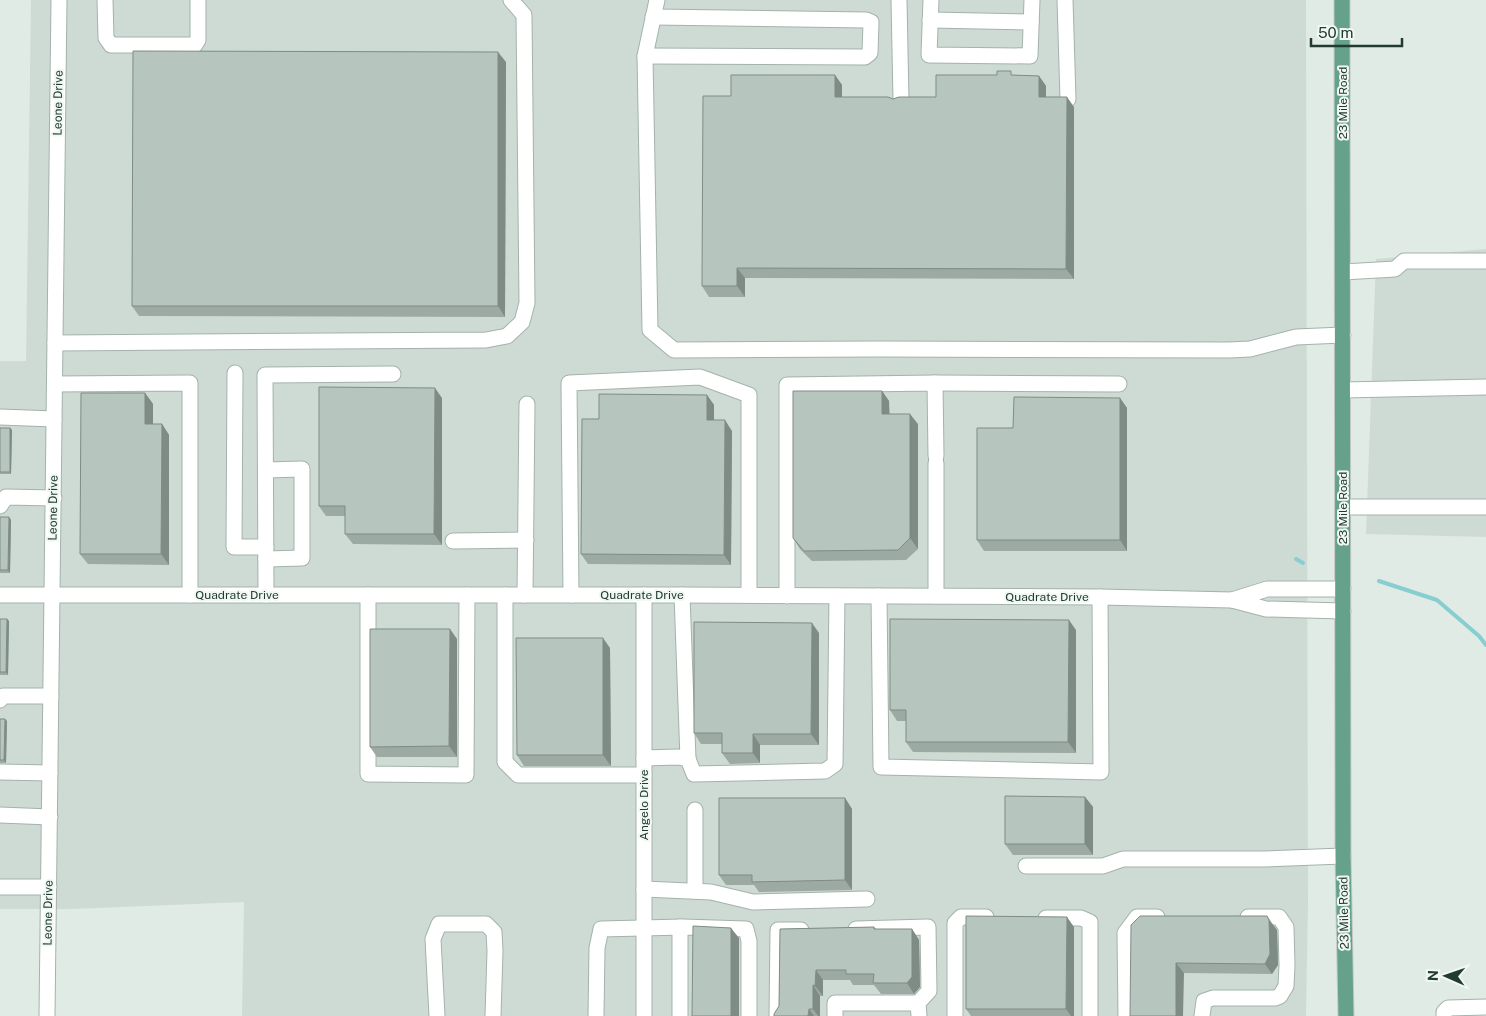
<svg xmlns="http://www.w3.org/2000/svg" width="1486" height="1016" font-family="'Public Sans',sans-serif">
	<rect width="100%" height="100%" fill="#e0ebe5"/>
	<g fill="#cedbd4">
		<polygon points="31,0 1306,0 1308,903 1306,1016 242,1016 244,902 73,909 0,909 0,361 26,361"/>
		<polygon points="1486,249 1486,537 1366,534 1376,259"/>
	</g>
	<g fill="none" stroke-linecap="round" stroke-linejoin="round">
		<g stroke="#88cdd0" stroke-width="4">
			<polyline points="1296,559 1303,563"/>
			<polyline points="1379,581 1437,600 1479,636 1486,645"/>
		</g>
		<g stroke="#a3b3ab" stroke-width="17">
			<g id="minor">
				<polyline points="105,0 106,38 111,45 195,45 198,40 198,0"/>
				<polyline points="657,0 645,56 650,330 674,350 879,349 1229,350 1250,349 1296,337 1343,335"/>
				<polyline points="899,0 901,100"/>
				<polyline points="931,0 929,55 1030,56 1032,0"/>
				<polyline points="1065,0 1068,99"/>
				<polyline points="930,20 1031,22"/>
				<polyline points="645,56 865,57 870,53 871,22 866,20 653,17"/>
				<polyline points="1343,272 1395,269 1404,261 1486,261"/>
				<polyline points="55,343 486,340 507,336 522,322 527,303 524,15 511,0"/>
				<polyline points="235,373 234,547 266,547"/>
				<polyline points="935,383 1119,384"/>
				<polyline points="55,384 190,383 190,595"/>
				<polyline points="1343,390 1486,387"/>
				<polyline points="0,417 54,419"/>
				<polyline points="936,463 936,596"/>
				<polyline points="266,470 302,469 302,558 266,559"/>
				<polyline points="0,506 6,497 54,498"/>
				<polyline points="1343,507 1486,507"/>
				<polyline points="453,541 526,540"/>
				<polyline points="0,595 682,595 1100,597 1232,600"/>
				<polyline points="266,595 265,375 393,374"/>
				<polyline points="368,595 368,774 466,775 467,595"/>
				<polyline points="505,595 505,762 518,775 644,775"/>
				<polyline points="525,595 527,404"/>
				<polyline points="571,595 569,383 700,377 749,395 749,595"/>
				<polyline points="644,595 644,1016"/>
				<polyline points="682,595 688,759"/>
				<polyline points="787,596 787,385 935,383 936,456"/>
				<polyline points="879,596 881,767 1101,772 1100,597"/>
				<polyline points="1343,611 1266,609 1232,600 1267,589 1343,589"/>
				<polyline points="0,700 3,696 51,696"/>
				<polyline points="644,758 678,757 688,759 694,774 825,771 835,764 837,596"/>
				<polyline points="0,772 50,773"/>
				<polyline points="0,815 50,817"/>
				<polyline points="1026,866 1103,866 1123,859 1264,859 1343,856"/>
				<polyline points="0,887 49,887"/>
				<polyline points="644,889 711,892 753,902 867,899"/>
				<polyline points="695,891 695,810"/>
				<polyline points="1046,918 1081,918 1090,922 1090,1016"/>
				<polyline points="856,929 928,927 929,991 918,1003 919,1016"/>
				<polyline points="47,1016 59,0"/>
				<polyline points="437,1016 433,939 439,924 486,924 494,932 495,951 493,1016"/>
				<polyline points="596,1016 597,948 601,929 683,927 746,929 749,941 749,1016"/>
				<polyline points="680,1016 680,927"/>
				<polyline points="777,1016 778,930 801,930"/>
				<polyline points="835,1016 835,1003 918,1003"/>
				<polyline points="955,1016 955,923 961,917 986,917"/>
				<polyline points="1126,1016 1125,933 1137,917 1157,917"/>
				<polyline points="1202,1016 1204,1001 1213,998 1275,998 1280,996 1286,986 1287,965 1286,927 1279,917 1248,917"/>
				<polyline points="1444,1016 1444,1012 1448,1008 1486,1007"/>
			</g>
		</g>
		<g stroke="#c1c8c5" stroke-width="17">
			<polyline id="major" points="1342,0 1343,856 1346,1016"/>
		</g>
		<use href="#minor" stroke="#fff" stroke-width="15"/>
		<use href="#major" stroke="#65a18b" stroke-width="15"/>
	</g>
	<g fill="#9daaa3">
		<polygon points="506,62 505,317 139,316 132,306"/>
		<polygon points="835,75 842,85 842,97 893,99 936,97 1014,75 1039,76 1046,86 1046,97 1074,107 1074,279 745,278 745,297 709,297 702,286 731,96"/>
		<polygon points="882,391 889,401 889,414 918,424 918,549 906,560 812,561 800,549 793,538"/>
		<polygon points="145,393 153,404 153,424 162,424 169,435 169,565 88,564 80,554"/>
		<polygon points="707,395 714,405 714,420 732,431 731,565 588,564 581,554 599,419"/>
		<polygon points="442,398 442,545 353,544 345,534 345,516 326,516 319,506"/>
		<polygon points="1120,398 1127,408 1127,551 984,551 977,540 1013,428"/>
		<polygon points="0,428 10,428 12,430 11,474 0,474"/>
		<polygon points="0,517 9,517 11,520 10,573 0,573"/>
		<polygon points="0,619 7,619 9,621 8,675 0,675"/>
		<polygon points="1076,630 1076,753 913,752 906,742 906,721 897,721 890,710"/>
		<polygon points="819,633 819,745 760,745 760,763 730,764 722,753 722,744 701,744 694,733"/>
		<polygon points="457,639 457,757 377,757 370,747"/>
		<polygon points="610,648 611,766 524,766 517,755"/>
		<polygon points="0,719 7,721 6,763 0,763"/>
		<polygon points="1085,797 1093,807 1093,855 1013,855 1005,844"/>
		<polygon points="845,798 852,809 852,890 759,892 754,885 726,885 719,875"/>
		<polygon points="1267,916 1277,930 1278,965 1272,974 1184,973 1131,925"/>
		<polygon points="874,927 876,929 912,929 919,940 920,987 914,994 881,994 874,985 853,985 850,980 823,980 823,996 820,996 820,1016 774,1016 779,1006 780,929"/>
		<polygon points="1074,927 1074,1016 971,1016 966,1009"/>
	</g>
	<g fill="#7f8b85">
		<polygon points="498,52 506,62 505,317 498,306"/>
		<polygon points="835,75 842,85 842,107 835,97"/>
		<polygon points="1039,76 1046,86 1046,107 1039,97"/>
		<polygon points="1067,97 1074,107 1074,279 1066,269"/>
		<polygon points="737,268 745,278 745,297 737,286"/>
		<polygon points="435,388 442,398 442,545 434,534"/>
		<polygon points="882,391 889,401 890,424 882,414"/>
		<polygon points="145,393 153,404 153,435 145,424"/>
		<polygon points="707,395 714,405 714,431 707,420"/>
		<polygon points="1120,398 1127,408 1127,551 1120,540"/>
		<polygon points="910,414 918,424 918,549 910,538"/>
		<polygon points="725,420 732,431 731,565 724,555"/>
		<polygon points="162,424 169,435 169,565 161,554"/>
		<polygon points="10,428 12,430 11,474 10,472"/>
		<polygon points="9,517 11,520 10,573 8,570"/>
		<polygon points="7,619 9,621 8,675 6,672"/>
		<polygon points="1069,620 1076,630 1076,753 1068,742"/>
		<polygon points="812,623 819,633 819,745 811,734"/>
		<polygon points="450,629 457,639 457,757 449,746"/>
		<polygon points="603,638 610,648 611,766 603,755"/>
		<polygon points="5,719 7,721 6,763 4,760"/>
		<polygon points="753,734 760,745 760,763 753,753"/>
		<polygon points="1085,797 1093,807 1093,855 1085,844"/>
		<polygon points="845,798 852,809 852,890 845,880"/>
		<polygon points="1067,917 1074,927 1074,1016 1071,1016 1066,1009"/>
		<polygon points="1269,920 1277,930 1278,965 1272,974 1265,964"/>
		<polygon points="731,928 739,938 739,1016 731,1016"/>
		<polygon points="912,929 919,940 920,987 914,994 907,983"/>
		<polygon points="1176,963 1184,973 1183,1016 1176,1016"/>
		<polygon points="816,970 823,980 823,996 815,986"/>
		<polygon points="813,985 820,996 820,1016 818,1016 813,1009"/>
		<polygon points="809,1009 814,1016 808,1016"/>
	</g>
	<g fill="#b6c6be" stroke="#7f8b85">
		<polygon points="133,51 498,52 498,306 132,306"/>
		<polygon points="997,71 1011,71 1011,75 1039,76 1039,97 1067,97 1066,269 737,268 737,286 702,286 703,96 731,96 731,75 835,75 835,97 888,97 893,99 899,97 936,97 936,75 997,75"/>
		<polygon points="319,387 435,388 434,534 345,534 345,506 319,506"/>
		<polygon points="793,391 882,391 882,414 910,414 910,538 898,550 804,551 793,538"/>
		<polygon points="81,393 145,393 145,424 162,424 161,554 80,554"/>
		<polygon points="599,394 707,395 707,420 725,420 724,555 581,554 582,419 599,419"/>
		<polygon points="1014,397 1120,398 1120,540 977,540 977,428 1013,428"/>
		<rect x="0" y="428" width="10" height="44"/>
		<polygon points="0,517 9,517 8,570 0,570"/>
		<polygon points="0,619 7,619 6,672 0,672"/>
		<polygon points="890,619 1069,620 1068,742 906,742 906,710 890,710"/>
		<polygon points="694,622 812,623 811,734 753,734 753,753 722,753 722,733 694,733"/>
		<polygon points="370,629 450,629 449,746 370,747"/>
		<polygon points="516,638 603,638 603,755 517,755"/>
		<polygon points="0,719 5,719 4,760 0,760"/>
		<polygon points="1005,796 1085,797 1085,844 1005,844"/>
		<polygon points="719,798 845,798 845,880 752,882 752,875 719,875"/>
		<polygon points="966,916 1067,917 1066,1009 966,1009"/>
		<polygon points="1140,916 1267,916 1269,920 1270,954 1265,964 1176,963 1176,1016 1130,1016 1131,925"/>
		<polygon points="693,926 731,928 731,1016 692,1016"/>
		<polygon points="874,927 874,929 912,929 912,977 907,983 873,983 874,974 846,974 846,970 816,970 815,986 813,985 813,1009 809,1009 808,1016 774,1016 774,1014 779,1006 780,929"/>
	</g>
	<g text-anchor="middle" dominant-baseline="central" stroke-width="4" stroke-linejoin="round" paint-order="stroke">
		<g font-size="12" fill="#213b31" stroke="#f1f8f3">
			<text transform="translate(58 103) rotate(-89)">Leone Drive</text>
			<text transform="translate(1343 103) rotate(-90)">23 Mile Road</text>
			<text transform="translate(53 508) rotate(-89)">Leone Drive</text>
			<text transform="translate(1343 508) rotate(-90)">23 Mile Road</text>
			<text x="237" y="595">Quadrate Drive</text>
			<text x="642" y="595">Quadrate Drive</text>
			<text x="1047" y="597">Quadrate Drive</text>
			<text transform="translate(644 805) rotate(-90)">Angelo Drive</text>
			<text transform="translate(48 913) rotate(-89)">Leone Drive</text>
			<text transform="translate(1344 913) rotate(-91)">23 Mile Road</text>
		</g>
	</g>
	<g transform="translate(1446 976) rotate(272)" stroke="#f1f8f3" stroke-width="4" paint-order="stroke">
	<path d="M0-4L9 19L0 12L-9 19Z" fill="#213b31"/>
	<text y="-8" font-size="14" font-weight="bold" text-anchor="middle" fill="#213b31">N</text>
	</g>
	<path d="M1311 38v8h91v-8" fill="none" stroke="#213b31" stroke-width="2.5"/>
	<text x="1318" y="38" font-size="15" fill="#213b31" stroke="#f1f8f3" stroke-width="4" paint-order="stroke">50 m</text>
</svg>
